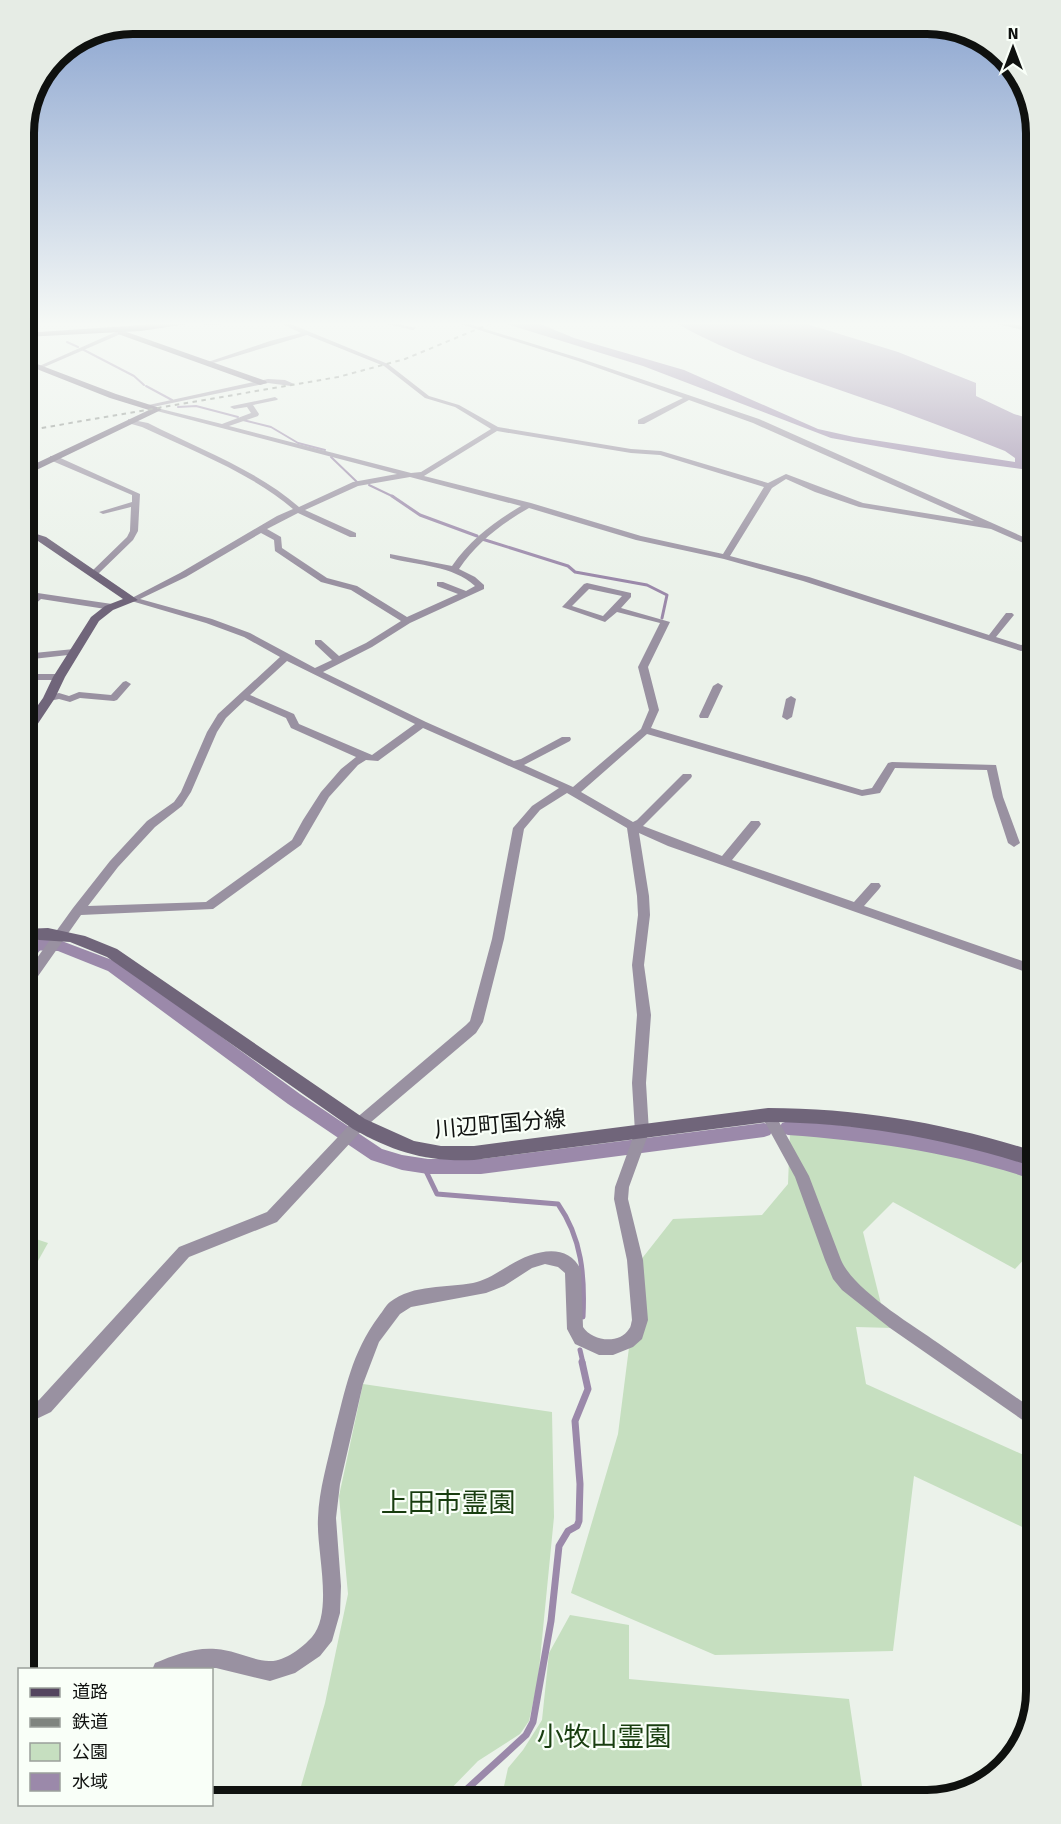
<svg xmlns="http://www.w3.org/2000/svg" width="1061" height="1824" font-family="Signika,'Noto Sans JP',sans-serif">
	<rect width="100%" height="100%" fill="#ebf2ea"/>
	<g fill="#c6dfc0">
		<polygon points="815,1132 967,1153 1037,1175 1037,1245 1015,1269 893,1202 863,1232 881,1304 893,1328 856,1327 866,1384 1037,1461 1037,1534 914,1476 893,1651 715,1655 571,1593 618,1434 640,1261 673,1219 762,1215 788,1184 790,1133"/>
		<polygon points="24,1235 48,1243 24,1286"/>
		<polygon points="363,1384 552,1412 554,1517 538,1680 529,1721 520,1734 478,1761 440,1800 297,1800 325,1703 348,1594 339,1496"/>
		<polygon points="570,1615 629,1625 629,1679 849,1699 864,1800 501,1800 508,1768 523,1750 542,1720 549,1653"/>
	</g>
	<path fill="#9b89aa" d="M503,323H538L574,338L684,370L818,429L854,437L1015,462V458L1005,451C955,431 905,412 854,395C794,374 732,355 676,323H804L898,352L976,383V396L1014,414L1037,421V471L949,459L831,438L643,366Z"/>
	<g fill="none" stroke-linecap="round" stroke-linejoin="round">
		<g stroke="#9b89aa" stroke-width="2">
			<polyline points="67,342 78,347"/>
			<polyline points="82,349 134,376 144,385"/>
			<polyline points="146,386 172,400"/>
			<polyline points="178,407 196,406 238,417"/>
			<polyline points="243,420 271,427 298,443 325,450"/>
			<polyline points="331,457 357,482"/>
			<polyline points="369,485 394,497"/>
		</g>
		<g stroke="#9b89aa" stroke-width="3">
			<polyline points="392,496 420,515 477,536"/>
			<polyline points="482,539 568,566 575,572 647,585 667,595 662,618"/>
		</g>
		<polyline stroke="#9b89aa" stroke-width="4.5" points="24,968 42,944"/>
		<g stroke="#9b89aa" stroke-width="5">
			<path d="M424,1167L437,1194L558,1204C582,1238 585,1277 583,1317"/>
			<polyline points="580,1350 583,1363"/>
		</g>
		<polyline stroke="#9b89aa" stroke-width="7" points="455,1800 526,1735 533,1722 551,1621 559,1546 568,1531 577,1526 579,1521 580,1484 575,1421 588,1389 582,1362"/>
		<g fill="#9b89aa" fill-rule="evenodd">
			<polygon points="24,940 59,940 120,963 300,1094 382,1149 402,1155 428,1159 481,1159 764,1123 770,1125 773,1130 770,1135 764,1137 481,1174 428,1174 402,1170 371,1160 288,1104 108,971 58,951 24,950"/>
			<path d="M788,1121C871,1126 958,1138 1037,1165V1181C958,1153 871,1141 788,1135L782,1133L779,1128L782,1123Z"/>
		</g>
		<g fill="#9991a1" fill-rule="evenodd">
			<path d="M199,323H225C219,326 205,326 199,323Z"/>
			<path d="M280,323H288L388,364L429,396L459,405L498,427L631,449L661,451L768,483L786,474L863,503L974,521L753,423L689,400L644,424H638V420L683,398L578,361L457,323H466L582,359L759,419L1037,543V549L991,529L859,507L815,492L786,479L772,488L730,556L809,577L989,635L1006,613H1012L1014,615L996,637L1021,645L1037,641V647L1021,651L803,581L724,559L636,540L529,508C501,524 477,542 459,569L475,577L484,585V589L410,623L372,647L323,672L426,722L514,761L521,759L562,737H570L571,739L570,741L524,765L573,787L641,729L649,710L638,667L660,623L617,612L605,622L562,607L584,584L587,583L631,593V597L621,608L670,622L648,667L659,710L651,728L862,790L872,788L888,763L892,762L996,765L1003,797L1020,843L1014,847L1008,843L993,797L987,770L895,768L880,793L862,796L647,734L581,792L633,822L637,820L683,774H691L692,776L691,778L643,826L722,856L751,821H759L761,824L759,827L732,860L854,902L871,883H879L881,886L879,889L864,906L1037,966V976L668,846L639,833L649,896L650,915L644,965L651,1015L646,1083L649,1132L629,1187L628,1199L643,1260L648,1320L642,1339L633,1347L613,1355H599L575,1344L567,1329L565,1273L558,1267L545,1264L532,1268L504,1286L486,1293L411,1307L400,1314L379,1342L363,1384L340,1484L336,1518L341,1586L340,1613L332,1641L320,1656L295,1673L270,1681L216,1668L152,1670L155,1663C174,1655 195,1647 216,1649C234,1650 251,1660 269,1661C284,1662 302,1648 312,1637C334,1611 316,1550 318,1518C319,1489 328,1461 334,1433C346,1388 351,1354 379,1316C383,1311 386,1305 390,1302C413,1284 447,1288 473,1283C487,1280 498,1272 510,1265C531,1252 567,1240 581,1270L583,1327C592,1341 619,1345 629,1329C631,1327 631,1323 632,1320L627,1260L614,1199L615,1187L635,1132L632,1083L637,1015L632,965L638,915L637,896L627,828L567,793L540,810L524,829L504,939L483,1022L476,1033L364,1128L277,1222L189,1257L51,1412L24,1425V1408L39,1400L179,1247L267,1212L354,1120L466,1025L470,1021L492,939L513,828L532,806L559,788L423,728L378,761L366,760L358,765L329,797L301,845L213,909L81,915L29,989L24,991V976L73,908L110,861L147,821L174,802L181,792L207,732L218,714L280,657L244,637L206,623L128,600L180,573L277,516L293,509C253,474 191,450 142,427L128,423V419L148,423C197,448 257,470 299,507L353,482L397,474L153,410L157,408L222,424L251,413L247,407L234,409L230,407L232,406L275,397L278,399L277,400L253,405L259,414L258,416L229,426L411,473L421,472L491,429L455,407L425,398L384,366L307,335L210,364L205,363L270,341L301,333ZM497,431L631,453L660,455L764,487L723,554L641,536L531,503L424,476ZM410,477L521,506C494,522 470,540 452,566L390,554V558C419,566 452,565 475,586L466,591L443,582H437V586L458,594L407,617L357,586L327,578L282,548L281,537L267,529L298,513L350,537H356V533L305,510L358,486ZM261,533L274,540L275,551L321,582L351,590L401,621L366,643L339,656L321,640H315V644L332,660L315,668L250,633L212,619L140,599L186,577ZM589,589L622,596L603,616L572,606ZM287,661L415,724L372,755L299,724L294,714L250,695ZM245,700L286,718L291,728L356,757L341,769L321,792L303,820L292,840L206,902L88,906L118,867L155,827L182,806L191,792L217,732L226,718Z"/>
			<polygon points="381,323 394,323 416,328 413,330"/>
			<polygon points="119,329 123,329 123,333 42,368 37,367 118,331"/>
			<polygon points="268,379 285,380 294,384 291,386 268,383 148,408 144,406"/>
			<polygon points="50,456 56,456 140,494 138,531 133,540 97,575 90,573 127,537 130,531 131,507 103,514 99,512 132,502 132,495 50,460"/>
			<polygon points="1028,582 1037,584 1037,590 1025,587 1025,583"/>
			<polygon points="24,591 112,604 116,607 112,610 41,599 24,614 24,606 32,598 24,597"/>
			<polygon points="74,649 79,652 77,654 24,660 24,654"/>
			<polygon points="24,674 59,674 64,677 59,680 24,680"/>
			<polygon points="126,681 131,684 117,700 114,701 80,698 70,702 59,699 49,701 44,698 46,696 59,693 69,696 79,692 111,695 123,682"/>
			<polygon points="718,683 723,686 709,716 708,718 700,718 699,716 713,686"/>
			<polygon points="1034,690 1037,691 1037,697 1029,693"/>
			<polygon points="791,696 796,699 792,717 787,720 782,717 786,699"/>
			<path d="M768,1109L773,1111L809,1176L841,1260C854,1290 911,1324 938,1343C971,1366 1004,1389 1037,1412V1430L890,1328L842,1290L833,1279L825,1260L795,1177L761,1115L763,1111Z"/>
		</g>
		<g fill="#70657a" fill-rule="evenodd">
			<polygon points="992,323 1007,323 1037,329 1037,333"/>
			<polygon points="121,330 266,381 267,383 260,385 118,334 118,330"/>
			<polygon points="24,359 116,394 160,408 161,410 24,476 24,469 149,410 110,398 24,364"/>
			<polygon points="24,530 46,537 138,600 113,610 99,621 65,677 55,698 29,737 24,738 24,725 43,698 53,677 91,617 105,606 123,599 38,541 24,536"/>
			<path d="M48,928L85,936L117,949L365,1119L414,1141L441,1146H474L768,1108C861,1108 949,1124 1037,1152V1168C949,1139 861,1123 768,1122L474,1160C426,1162 394,1152 353,1129L107,957L70,942L24,939V929Z"/>
		</g>
		<polygon fill="#54455f" fill-rule="evenodd" points="172,323 194,323 141,331 24,337 24,333"/>
		<polyline stroke="#7f847f" stroke-width="2" stroke-dasharray="4.5 4.5" stroke-linecap="butt" points="24,431 338,377 405,359 492,323"/>
	</g>
	<linearGradient id="sky" x2="0" y2="1"><stop stop-color="#89a3cf"/><stop offset="0.56" stop-color="#f6f9f6"/><stop offset="1" stop-color="#f6f9f6" stop-opacity="0"/></linearGradient>
	<rect width="1061" height="578" fill="url(#sky)"/>
	<g text-anchor="middle" dominant-baseline="central" stroke-width="4.5" stroke-linejoin="round" paint-order="stroke">
		<g font-size="22" fill="#0f110f" stroke="#f9fff8">
			<text transform="translate(500 1124) rotate(-5)">川辺町国分線</text>
		</g>
		<g font-size="27" fill="#183d0f" stroke="#f9fff8">
			<text x="448" y="1503">上田市霊園</text>
			<text x="604" y="1737">小牧山霊園</text>
		</g>
	</g>
	<path d="M0 0H1061V1824H0ZM133 34H927A99 99 0 0 1 1026 133V1691A99 99 0 0 1 927 1790H133A99 99 0 0 1 34 1691V133A99 99 0 0 1 133 34Z" fill="#e6ece5" fill-rule="evenodd"/>
	<path fill="none" stroke="#0f110f" stroke-width="8" d="M133 34H927A99 99 0 0 1 1026 133V1691A99 99 0 0 1 927 1790H133A99 99 0 0 1 34 1691V133A99 99 0 0 1 133 34Z"/>
	<rect x="18" y="1668" width="195" height="138" fill="#f9fff8" stroke="#9ba09b" stroke-width="1.5"/>
	<rect x="30" y="1688" width="30" height="9" fill="#54455f" stroke="#9ba09b" stroke-width="1.5"/>
	<text x="72" y="1698" font-size="18" fill="#0f110f">道路</text>
	<rect x="30" y="1718" width="30" height="9" fill="#7f847f" stroke="#9ba09b" stroke-width="1.5"/>
	<text x="72" y="1728" font-size="18" fill="#0f110f">鉄道</text>
	<rect x="30" y="1743" width="30" height="18" fill="#c6dfc0" stroke="#9ba09b" stroke-width="1.5"/>
	<text x="72" y="1758" font-size="18" fill="#0f110f">公園</text>
	<rect x="30" y="1773" width="30" height="18" fill="#9b89aa" stroke="#9ba09b" stroke-width="1.5"/>
	<text x="72" y="1788" font-size="18" fill="#0f110f">水域</text>
	<g transform="translate(1013 48)" stroke="#f9fff8" stroke-width="4.5" paint-order="stroke">
	<path d="M0-4.5L10 22L0 15L-10 22Z" fill="#0f110f"/>
	<text y="-9" font-size="16" font-weight="bold" text-anchor="middle" fill="#0f110f">N</text>
	</g>
</svg>
